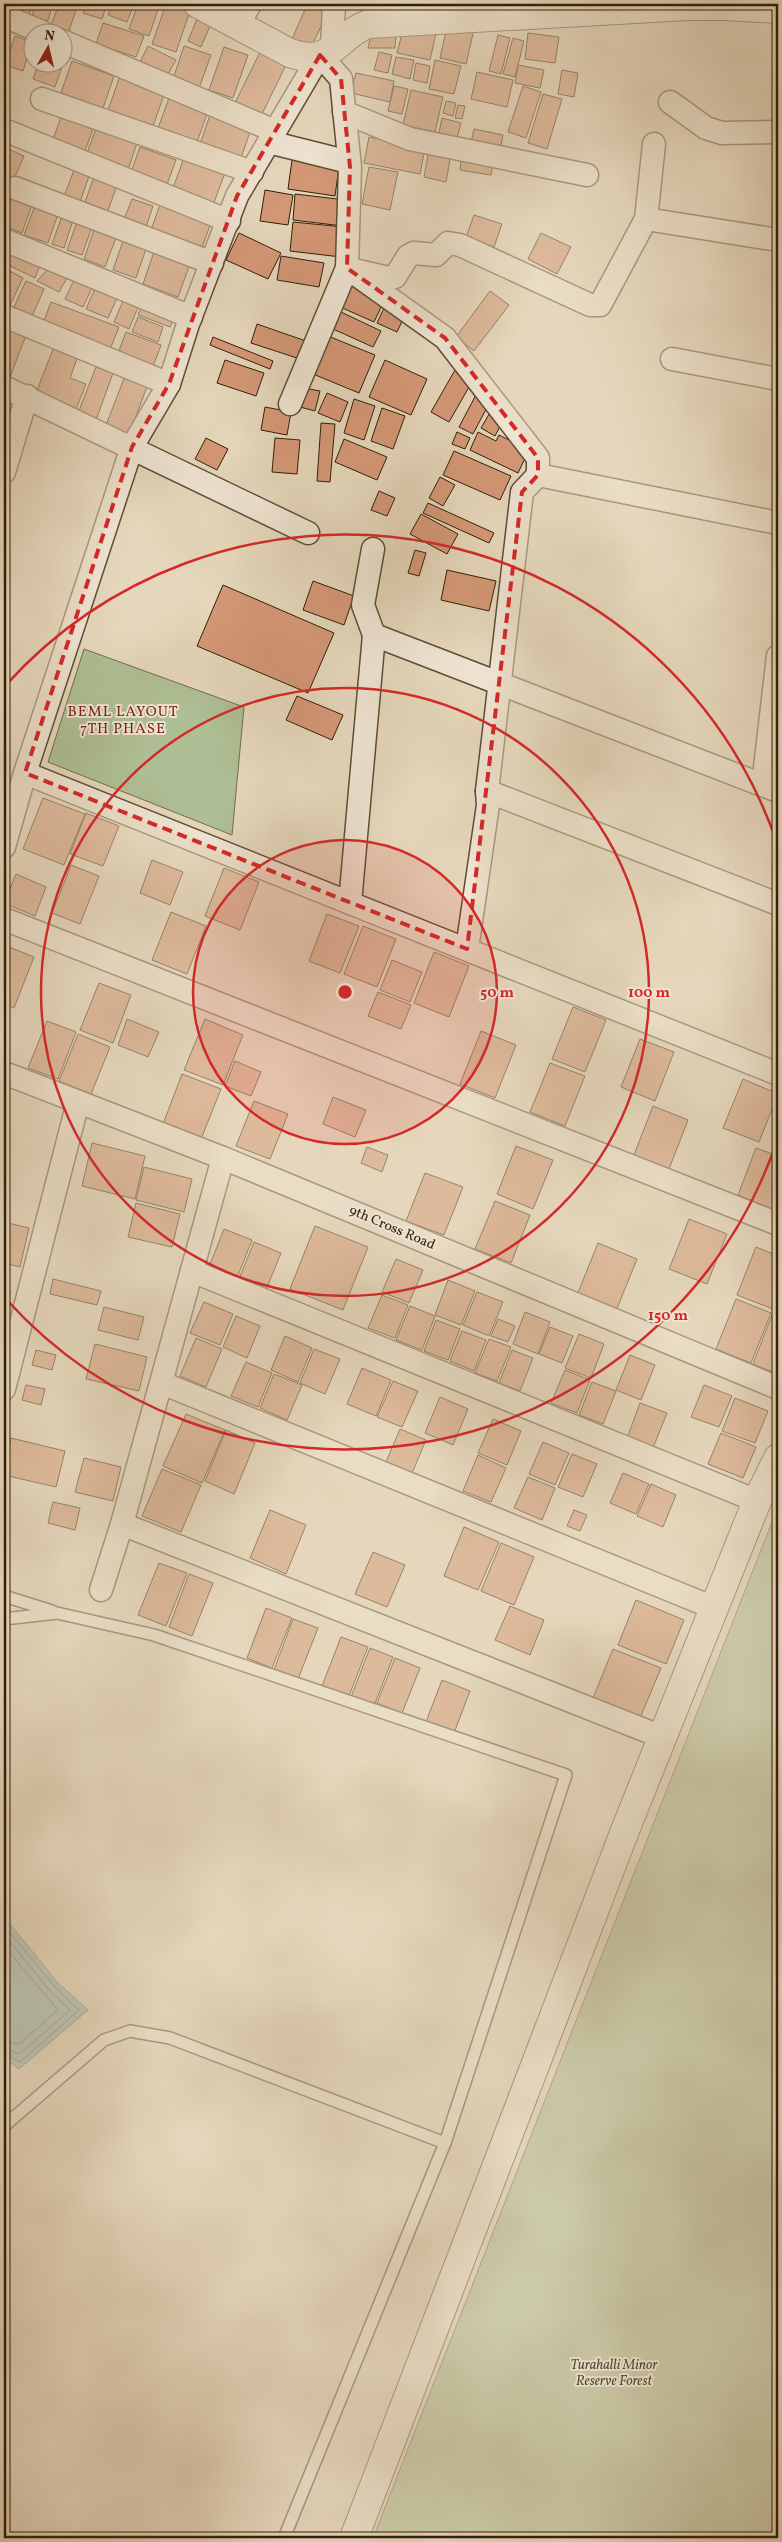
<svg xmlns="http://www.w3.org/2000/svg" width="782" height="2542" font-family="Vollkorn,serif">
	<rect width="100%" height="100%" fill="#e6d7bc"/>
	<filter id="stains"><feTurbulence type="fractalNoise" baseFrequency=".004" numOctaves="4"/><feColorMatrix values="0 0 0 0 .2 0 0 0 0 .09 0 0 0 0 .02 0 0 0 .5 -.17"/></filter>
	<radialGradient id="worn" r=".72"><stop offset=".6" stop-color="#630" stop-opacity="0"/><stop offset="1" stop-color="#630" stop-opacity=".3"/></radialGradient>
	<g fill="#afbf95" stroke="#706f4e">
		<polygon points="84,649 244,707 232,835 48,762"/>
		<polygon points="778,1510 778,2538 373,2538 770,1527"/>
	</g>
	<polygon fill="#96b9b3" stroke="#6d7b6e" points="4,1899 10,1924 58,1983 88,2010 19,2069 4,2058"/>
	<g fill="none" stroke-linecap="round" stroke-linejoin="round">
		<g stroke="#636c5c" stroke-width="1">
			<polyline points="4,1920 6,1928 55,1987 79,2010 20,2062 4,2054"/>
			<polyline points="4,1934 50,1991 70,2010 19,2054 4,2048"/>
			<polyline points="4,1946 58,2010 19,2044 4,2041"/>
		</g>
	</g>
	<g fill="#d59877" stroke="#301f06">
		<polygon points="9,4 33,4 28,18 7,10"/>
		<polygon points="36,4 53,4 47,23 31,18"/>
		<polygon points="59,4 78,4 69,31 51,25"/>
		<polygon points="87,4 107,4 102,19 83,13"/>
		<polygon points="112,4 134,4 127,22 108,15"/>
		<polygon points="138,4 160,4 149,36 129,29"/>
		<polygon points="166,4 192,5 176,52 152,44"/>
		<polygon points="368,4 428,4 428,9 367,7"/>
		<polygon points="307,5 327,13 311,48 292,39"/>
		<polygon points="199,14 213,19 201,47 188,41"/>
		<polygon points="103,23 144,36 136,57 96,44"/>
		<polygon points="448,23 474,29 466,64 440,58"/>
		<polygon points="404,26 436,33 430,60 397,53"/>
		<polygon points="396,31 395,48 368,48 372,32"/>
		<polygon points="528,33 559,37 555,63 525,59"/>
		<polygon points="498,35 510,38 501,74 489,71"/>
		<polygon points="15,36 32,42 23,71 5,65"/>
		<polygon points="513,38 524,41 515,77 503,74"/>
		<polygon points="148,46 176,60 167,76 140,62"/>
		<polygon points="184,46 211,55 198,91 172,82"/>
		<polygon points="224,47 248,55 233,98 209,90"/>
		<polygon points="62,50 67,52 55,87 33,79 39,62 62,62"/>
		<polygon points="260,52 286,65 260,118 234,105"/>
		<polygon points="379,52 392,55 388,73 374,70"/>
		<polygon points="396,57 414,60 410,79 392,74"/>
		<polygon points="435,60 461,66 454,94 429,89"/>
		<polygon points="72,61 114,76 103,108 61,93"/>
		<polygon points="416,63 430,66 427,83 413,80"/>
		<polygon points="518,65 544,70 540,88 515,83"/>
		<polygon points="562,70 578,73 574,97 558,94"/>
		<polygon points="477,72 513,80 507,107 471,99"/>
		<polygon points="356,73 394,81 390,102 351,93"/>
		<polygon points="120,76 165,92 152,129 107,113"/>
		<polygon points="394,86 408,89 402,114 388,111"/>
		<polygon points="523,86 541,92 526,138 508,132"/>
		<polygon points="411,90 443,97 435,132 403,125"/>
		<polygon points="543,94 562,99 547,149 528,143"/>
		<polygon points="169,98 208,111 196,145 157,131"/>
		<polygon points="446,101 456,103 453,116 443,113"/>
		<polygon points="458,105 465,106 462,119 455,118"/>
		<polygon points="210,115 251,129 241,158 200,144"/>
		<polygon points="61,117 93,129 83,156 51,145"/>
		<polygon points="442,118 461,123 456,142 438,138"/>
		<polygon points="97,126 138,140 127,173 85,158"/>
		<polygon points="474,129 503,135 500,149 471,143"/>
		<polygon points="369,137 425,148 420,174 364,163"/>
		<polygon points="4,147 24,156 10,188 4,185"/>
		<polygon points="140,147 176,160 166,187 130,175"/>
		<polygon points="429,150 451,154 446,182 424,177"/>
		<polygon points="462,153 494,158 491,175 460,170"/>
		<polygon points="185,155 226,170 213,205 172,191"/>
		<polygon points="292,160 339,167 335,196 288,189"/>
		<polygon points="369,167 398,172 390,210 362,204"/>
		<polygon points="74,170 89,176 78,208 62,202"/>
		<polygon points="96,171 119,180 106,216 83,208"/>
		<polygon points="265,190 293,195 288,225 260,221"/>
		<polygon points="10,194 33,202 22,233 4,226 4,212"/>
		<polygon points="295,194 346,200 343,226 293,220"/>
		<polygon points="132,199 153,206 145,230 123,222"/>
		<polygon points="162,199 213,217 201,250 150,233"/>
		<polygon points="36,203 59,211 48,243 24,235"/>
		<polygon points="474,215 502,224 494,247 466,237"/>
		<polygon points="62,216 73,220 64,248 52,244"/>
		<polygon points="77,222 92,227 82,255 67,250"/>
		<polygon points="293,222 344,227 341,257 290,251"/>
		<polygon points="95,227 117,235 105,267 84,259"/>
		<polygon points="239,233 281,253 268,279 226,260"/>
		<polygon points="541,233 571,247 557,274 528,259"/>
		<polygon points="125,235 148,243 136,278 113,270"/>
		<polygon points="4,248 40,265 35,278 4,263"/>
		<polygon points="155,249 191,261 178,297 143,284"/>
		<polygon points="281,256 324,263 319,287 277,280"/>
		<polygon points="4,268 23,278 9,307 4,304"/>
		<polygon points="48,269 67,278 59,292 37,281"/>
		<polygon points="74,280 92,288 83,307 65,299"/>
		<polygon points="26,281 44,289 32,316 14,307"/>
		<polygon points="98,282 120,292 108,318 86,309"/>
		<polygon points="349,282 385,299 374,322 338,306"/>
		<polygon points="490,291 509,305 474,351 456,337"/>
		<polygon points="126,294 141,300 129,329 114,322"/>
		<polygon points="51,302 119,327 109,352 42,326"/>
		<polygon points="143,303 175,316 170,327 138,315"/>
		<polygon points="385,306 405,315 397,332 377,323"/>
		<polygon points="341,312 381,331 373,347 333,329"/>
		<polygon points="138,317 163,327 158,342 132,332"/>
		<polygon points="6,322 28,330 10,377 4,375 4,328"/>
		<polygon points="257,324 306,341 300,359 251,343"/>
		<polygon points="126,332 161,345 152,369 117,356"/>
		<polygon points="328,336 375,355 359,393 313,374"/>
		<polygon points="213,337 273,361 270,369 210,345"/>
		<polygon points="55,344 79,353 70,378 86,384 76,409 36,393"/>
		<polygon points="225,360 264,373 256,396 217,383"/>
		<polygon points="385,360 427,379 411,415 369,397"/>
		<polygon points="96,367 113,373 96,420 78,413"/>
		<polygon points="455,370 473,380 449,422 431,412"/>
		<polygon points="125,376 148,384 129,434 106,425"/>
		<polygon points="304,388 320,391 315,411 300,407"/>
		<polygon points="478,391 492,398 473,434 459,427"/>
		<polygon points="327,393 348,402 340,422 318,413"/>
		<polygon points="354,399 375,406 364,440 344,433"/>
		<polygon points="265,407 291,412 287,435 261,430"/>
		<polygon points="382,408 405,416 393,449 371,441"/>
		<polygon points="492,409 505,417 495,436 481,428"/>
		<polygon points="321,423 335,424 330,482 317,481"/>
		<polygon points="457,432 470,438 465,449 452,444"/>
		<polygon points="478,432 496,441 499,435 529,450 518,473 470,450"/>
		<polygon points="206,438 228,449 217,470 195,459"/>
		<polygon points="275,438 300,440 297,474 272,472"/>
		<polygon points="344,439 387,457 377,480 335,462"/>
		<polygon points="454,451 511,476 500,500 443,475"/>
		<polygon points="440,477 455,485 443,506 429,498"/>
		<polygon points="379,491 395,498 387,516 371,510"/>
		<polygon points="428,503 494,533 489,543 423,513"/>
		<polygon points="421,514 458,534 447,554 410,534"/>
		<polygon points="415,550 426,553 419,576 408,573"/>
		<polygon points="447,570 496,581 489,611 441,600"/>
		<polygon points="313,581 354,596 344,625 303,610"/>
		<polygon points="223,585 334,633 308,693 197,646"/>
		<polygon points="297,696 343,715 332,740 286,720"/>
		<polygon points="43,798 85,814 64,865 23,849"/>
		<polygon points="86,813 119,826 103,866 70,854"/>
		<polygon points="152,860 183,872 170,905 140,893"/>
		<polygon points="71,865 99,876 80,924 52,913"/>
		<polygon points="224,868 259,882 240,930 205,916"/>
		<polygon points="16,874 46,887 35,916 4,903"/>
		<polygon points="171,912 206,926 187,974 152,960"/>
		<polygon points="327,914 359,926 340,973 309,961"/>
		<polygon points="363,926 396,939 377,987 344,974"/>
		<polygon points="4,945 34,957 14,1008 4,1004"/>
		<polygon points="434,952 469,966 449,1017 414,1003"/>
		<polygon points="392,960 422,972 410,1002 380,990"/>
		<polygon points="99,983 131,995 113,1043 80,1030"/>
		<polygon points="378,992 411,1005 401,1029 368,1016"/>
		<polygon points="573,1007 606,1020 585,1072 552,1059"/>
		<polygon points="127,1019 159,1032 148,1057 118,1045"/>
		<polygon points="205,1019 243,1035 223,1085 184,1070"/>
		<polygon points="47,1021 76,1032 58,1079 28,1068"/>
		<polygon points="481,1031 516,1045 495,1098 460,1084"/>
		<polygon points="78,1034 110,1047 91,1094 59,1081"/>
		<polygon points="640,1039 674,1052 655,1101 621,1087"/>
		<polygon points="235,1061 261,1072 251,1096 225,1086"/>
		<polygon points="550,1063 585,1076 565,1126 530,1112"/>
		<polygon points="182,1074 221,1089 201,1139 163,1124"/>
		<polygon points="743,1079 778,1094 759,1142 723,1128"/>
		<polygon points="333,1097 366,1110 355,1137 323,1124"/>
		<polygon points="254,1101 288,1114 270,1159 236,1146"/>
		<polygon points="653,1106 688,1120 669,1169 634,1155"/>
		<polygon points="92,1143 145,1156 135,1199 82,1186"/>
		<polygon points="516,1146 553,1160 533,1209 497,1194"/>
		<polygon points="367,1147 388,1155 382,1172 361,1163"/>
		<polygon points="756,1148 778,1156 778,1201 775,1210 738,1195"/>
		<polygon points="144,1167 192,1179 184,1212 136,1200"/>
		<polygon points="425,1173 463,1187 444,1235 406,1221"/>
		<polygon points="495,1201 530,1215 511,1263 475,1249"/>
		<polygon points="136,1203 180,1214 172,1247 128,1237"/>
		<polygon points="689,1219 727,1234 707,1284 669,1269"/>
		<polygon points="4,1222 29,1228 20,1267 4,1263"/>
		<polygon points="315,1226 368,1247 343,1310 290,1289"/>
		<polygon points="224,1229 252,1240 237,1278 209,1267"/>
		<polygon points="254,1242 281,1253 266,1290 239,1279"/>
		<polygon points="598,1243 637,1259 616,1311 577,1295"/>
		<polygon points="756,1247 778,1256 778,1311 737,1295"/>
		<polygon points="396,1259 423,1270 409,1303 382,1292"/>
		<polygon points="53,1279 101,1291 97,1305 50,1294"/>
		<polygon points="448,1280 475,1291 461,1325 435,1315"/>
		<polygon points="477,1292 503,1302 489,1336 463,1325"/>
		<polygon points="382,1295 408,1305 395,1338 368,1328"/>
		<polygon points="736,1299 771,1313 751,1363 716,1349"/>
		<polygon points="204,1302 233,1314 220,1345 190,1333"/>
		<polygon points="410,1306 435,1316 422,1350 396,1340"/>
		<polygon points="104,1307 144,1317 138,1340 98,1330"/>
		<polygon points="525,1312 550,1322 538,1354 513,1344"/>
		<polygon points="772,1315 778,1317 778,1365 775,1373 753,1364"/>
		<polygon points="236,1316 260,1326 247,1358 223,1347"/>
		<polygon points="498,1319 515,1326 508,1342 491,1336"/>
		<polygon points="436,1320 460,1329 448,1360 424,1351"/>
		<polygon points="550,1327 573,1336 562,1363 539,1354"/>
		<polygon points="462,1331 486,1340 474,1371 450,1361"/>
		<polygon points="579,1334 604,1344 591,1378 565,1368"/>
		<polygon points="285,1336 312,1348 298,1382 271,1370"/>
		<polygon points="196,1338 222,1349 206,1387 180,1376"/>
		<polygon points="489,1339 511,1347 497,1381 475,1373"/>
		<polygon points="95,1344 147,1357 139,1391 86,1379"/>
		<polygon points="314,1349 340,1359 325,1394 300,1383"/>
		<polygon points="36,1350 56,1355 52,1370 32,1365"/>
		<polygon points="512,1350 533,1358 520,1391 499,1383"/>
		<polygon points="630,1355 655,1365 641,1400 616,1390"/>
		<polygon points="246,1362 272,1373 258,1407 231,1396"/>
		<polygon points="362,1368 391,1380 376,1416 347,1404"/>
		<polygon points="565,1370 590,1380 577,1413 551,1403"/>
		<polygon points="274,1374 302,1385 287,1420 260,1408"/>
		<polygon points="393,1381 418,1391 402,1427 377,1417"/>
		<polygon points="592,1382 616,1391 603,1424 579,1415"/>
		<polygon points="26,1385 45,1389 41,1405 22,1400"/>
		<polygon points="704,1385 732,1396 719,1427 691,1417"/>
		<polygon points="440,1397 468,1409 453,1445 425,1433"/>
		<polygon points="735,1398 768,1411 755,1443 722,1431"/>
		<polygon points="640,1403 667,1413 653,1448 627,1438"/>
		<polygon points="186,1414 225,1430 202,1483 163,1466"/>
		<polygon points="493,1419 521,1431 507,1465 478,1453"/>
		<polygon points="400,1429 426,1440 412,1473 386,1462"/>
		<polygon points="226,1430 255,1443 234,1494 205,1481"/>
		<polygon points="721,1433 756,1447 743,1478 708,1464"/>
		<polygon points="11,1438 65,1451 56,1487 4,1475"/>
		<polygon points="543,1442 569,1453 555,1485 529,1474"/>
		<polygon points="572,1454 597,1464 583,1497 558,1487"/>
		<polygon points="478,1455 506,1468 491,1502 463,1491"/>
		<polygon points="84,1458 121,1467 113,1501 75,1492"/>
		<polygon points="162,1469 201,1485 181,1532 142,1516"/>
		<polygon points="623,1473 649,1484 636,1514 610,1503"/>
		<polygon points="528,1477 555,1488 542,1520 514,1508"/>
		<polygon points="651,1484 676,1495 663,1527 637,1516"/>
		<polygon points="53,1502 80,1508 75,1530 48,1523"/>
		<polygon points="270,1510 306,1525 286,1574 250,1558"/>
		<polygon points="574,1510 587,1515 580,1531 567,1526"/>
		<polygon points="464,1527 499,1542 478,1590 444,1576"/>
		<polygon points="501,1543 534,1557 514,1605 481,1591"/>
		<polygon points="373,1552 405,1565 387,1607 355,1594"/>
		<polygon points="159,1563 187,1573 166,1626 138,1615"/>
		<polygon points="189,1574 213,1583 192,1636 169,1627"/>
		<polygon points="636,1600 684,1620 666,1664 618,1645"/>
		<polygon points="510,1606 544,1620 530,1655 495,1640"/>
		<polygon points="266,1608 292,1618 272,1668 247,1658"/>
		<polygon points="293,1619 318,1628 298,1679 274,1670"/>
		<polygon points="341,1637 368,1647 349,1696 322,1686"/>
		<polygon points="370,1648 393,1657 374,1706 351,1697"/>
		<polygon points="613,1649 661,1668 640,1718 593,1698"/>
		<polygon points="395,1658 420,1668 402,1713 377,1703"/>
		<polygon points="442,1680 470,1691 454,1733 426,1722"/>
	</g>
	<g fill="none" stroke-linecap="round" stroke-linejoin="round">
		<g stroke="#5e4d34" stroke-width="14">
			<g id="service">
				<polyline points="4,1596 52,1611"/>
				<polyline points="4,1619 57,1613 154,1635 566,1775 445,2143 284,2538"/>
				<polyline points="4,2126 104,2040 130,2031 170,2038 445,2143"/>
			</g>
		</g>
		<g stroke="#5e4d34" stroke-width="25">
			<g id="minor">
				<polyline points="4,16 42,32"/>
				<polyline points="238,25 250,4"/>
				<polyline points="62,41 275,131"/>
				<polyline points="332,51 334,4"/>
				<polyline points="42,99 252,172"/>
				<polyline points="670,102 706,128 722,133 778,132"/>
				<polyline points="344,112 410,139 587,175"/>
				<polyline points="4,130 229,221"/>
				<polyline points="269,142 349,162"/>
				<polyline points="654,144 646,219 778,240"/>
				<polyline points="15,188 212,263"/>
				<polyline points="4,240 191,317"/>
				<polyline points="347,268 445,338 538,458 538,475 522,492 487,791 488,805 467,949"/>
				<polyline points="358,271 389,278 395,277 408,256 414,253 436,255 448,243 460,245 590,305 600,305 646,219"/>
				<polyline points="4,316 169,384"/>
				<polyline points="672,359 778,379"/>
				<polyline points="4,387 308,533"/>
				<polyline points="4,472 27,396"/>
				<polyline points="538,475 778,523"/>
				<polyline points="373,549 363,605 374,635"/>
				<polyline points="25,773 350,903"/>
				<polyline points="763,785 778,656"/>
				<polyline points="487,791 778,904"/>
				<polyline points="778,791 374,635 350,903 778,1074"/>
				<polyline points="4,847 25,773 132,447 169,384 188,324 237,196 320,55 341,79 350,167 347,268 290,404"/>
				<polyline points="4,919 778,1224"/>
				<polyline points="4,1073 223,1158 778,1388"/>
				<polyline points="223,1158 122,1524 662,1737"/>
				<polyline points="192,1271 757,1501"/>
				<polyline points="162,1383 714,1608"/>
				<polyline points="4,1389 78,1102"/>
				<polyline points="101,1590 122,1524"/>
			</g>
		</g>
		<g stroke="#5e4d34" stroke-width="30">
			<g id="tertiary">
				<path d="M198,4L290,53C332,68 336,36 368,24L688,6H725L778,9"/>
				<polyline points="354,2538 626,1828 757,1501 778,1458"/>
			</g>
		</g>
		<use href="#service" stroke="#efe5d3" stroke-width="11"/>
		<use href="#minor" stroke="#efe5d3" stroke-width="22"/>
		<use href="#tertiary" stroke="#efe5d3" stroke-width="28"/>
	</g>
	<path d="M0 0H782V2542H0ZM320,55L341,79L350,167L347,268L445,338L538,458V475L522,492L467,949L25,773L132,447L169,384L237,196Z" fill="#e6d7bc" fill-opacity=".55" fill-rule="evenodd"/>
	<path fill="none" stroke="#d62828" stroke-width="4" stroke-dasharray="10 6" stroke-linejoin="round" d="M320,55L341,79L350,167L347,268L445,338L538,458V475L522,492L467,949L25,773L132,447L169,384L237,196Z"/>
	<circle cx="345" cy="992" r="152" fill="#d62828" fill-opacity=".12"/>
	<g fill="none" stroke="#d62828" stroke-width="2.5">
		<circle cx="345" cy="992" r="152"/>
		<circle cx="345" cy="992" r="304"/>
		<path d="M777 1141A457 457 0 0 1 5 1298M5 686A457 457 0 0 1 777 843"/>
	</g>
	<g text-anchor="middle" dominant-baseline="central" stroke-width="4" stroke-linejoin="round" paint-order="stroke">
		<g font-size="14" fill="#301f06" stroke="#efe5d3">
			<text transform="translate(392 1228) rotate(23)">9th Cross Road</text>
		</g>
		<g font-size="14" font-style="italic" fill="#564f31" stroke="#efe5d3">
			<text x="614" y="2365">Turahalli Minor<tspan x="614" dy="16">Reserve Forest</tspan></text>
		</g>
		<g font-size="15" letter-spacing="1" fill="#7a1f14" stroke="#efe5d3">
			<text x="123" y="712">BEML LAYOUT<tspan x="123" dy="17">7TH PHASE</tspan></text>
		</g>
	</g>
	<circle cx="345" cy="992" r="8" fill="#d62828" stroke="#efe5d3" stroke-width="2.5"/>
	<g font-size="15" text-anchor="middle" font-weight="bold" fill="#d62828" stroke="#efe5d3" stroke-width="4" stroke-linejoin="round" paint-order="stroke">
		<text x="497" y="997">50 m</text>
		<text x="649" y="997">100 m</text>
		<text x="668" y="1320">150 m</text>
	</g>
	<rect width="782" height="2542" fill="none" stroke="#e6d7bc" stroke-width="20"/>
	<rect x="5" y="5" width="772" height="2532" fill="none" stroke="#301f06" stroke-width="2.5"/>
	<rect x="10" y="10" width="762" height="2522" fill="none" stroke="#301f06"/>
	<g transform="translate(48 48) rotate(8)"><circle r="24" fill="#efe5d3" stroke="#a39681"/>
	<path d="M0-4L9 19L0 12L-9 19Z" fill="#8f2418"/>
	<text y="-8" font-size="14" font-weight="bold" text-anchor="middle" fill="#301f06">N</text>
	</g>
	<rect width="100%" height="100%" filter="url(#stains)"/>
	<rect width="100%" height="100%" fill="url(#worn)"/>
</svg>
